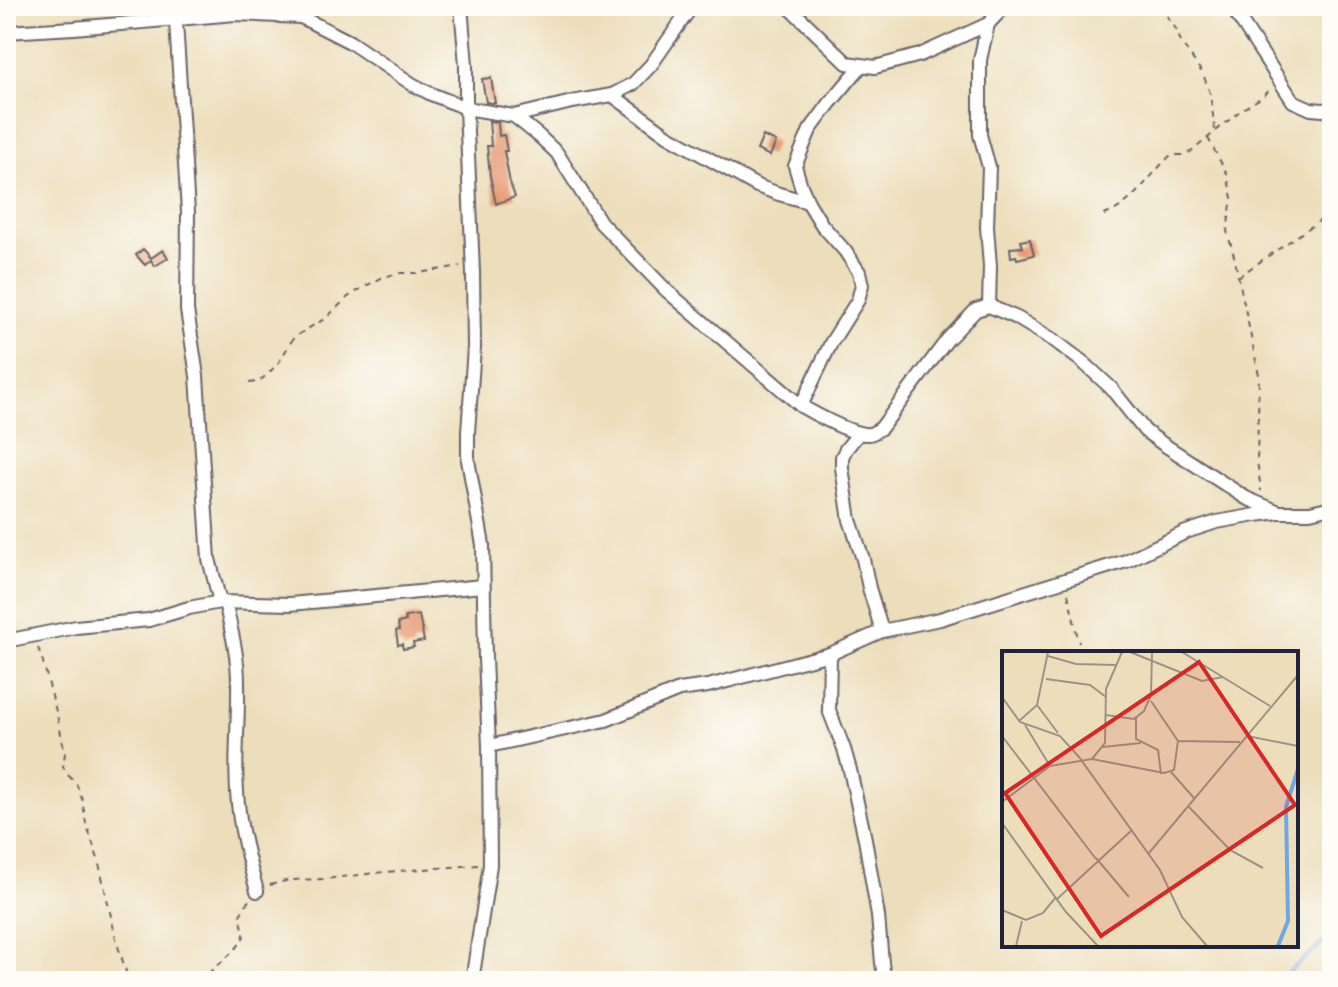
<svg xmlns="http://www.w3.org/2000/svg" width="1338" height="987" font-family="'Patrick Hand',sans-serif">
	<rect width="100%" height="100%" fill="#fdfcf7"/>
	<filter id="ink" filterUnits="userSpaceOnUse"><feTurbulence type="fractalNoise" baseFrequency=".0125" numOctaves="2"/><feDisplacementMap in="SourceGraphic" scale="16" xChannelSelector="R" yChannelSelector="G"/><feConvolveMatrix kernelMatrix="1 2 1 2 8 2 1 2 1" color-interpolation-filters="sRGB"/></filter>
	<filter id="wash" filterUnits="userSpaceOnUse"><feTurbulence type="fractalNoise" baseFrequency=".006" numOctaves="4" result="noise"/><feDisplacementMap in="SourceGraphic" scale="32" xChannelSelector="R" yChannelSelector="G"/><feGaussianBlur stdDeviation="1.8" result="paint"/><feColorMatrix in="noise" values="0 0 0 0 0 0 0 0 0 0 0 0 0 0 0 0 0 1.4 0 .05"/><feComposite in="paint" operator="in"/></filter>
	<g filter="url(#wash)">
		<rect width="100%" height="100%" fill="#eddebb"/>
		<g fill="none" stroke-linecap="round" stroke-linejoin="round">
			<polyline stroke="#72a6de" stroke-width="3" points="1282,981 1290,971 1332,935"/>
		</g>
		<g id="blocks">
			<g fill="#e69972">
				<polygon points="491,78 495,103 493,103 486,102 482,79"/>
				<polygon points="489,121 498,122 499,136 504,135 507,151 504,151 510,183 515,197 496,204 490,176 487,146 491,146"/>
				<polygon points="763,136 776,142 770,156 757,150"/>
				<polygon points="1030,239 1034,255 1017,259 1016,256 1011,257 1010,248 1023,247 1021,241"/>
				<polygon points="143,249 151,258 163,250 168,258 155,266 151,260 145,265 136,255"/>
				<polygon points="419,615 424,641 413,643 414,647 403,649 402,644 398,645 396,631 399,630 398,623 406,621 405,617"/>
			</g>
		</g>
	</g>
	<g filter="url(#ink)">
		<use href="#blocks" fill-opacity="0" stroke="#696468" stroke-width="2"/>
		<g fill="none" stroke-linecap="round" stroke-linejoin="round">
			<g stroke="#696468" stroke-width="16">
				<g id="minor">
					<polyline points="175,6 188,212 187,310 197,376 209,559 220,602"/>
					<polyline points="461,6 466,65 466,108 473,272 474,347 468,432 468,460 483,545 485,659 489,746 490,865 472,981"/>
					<polyline points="788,6 847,63 875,67 920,55 988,24 1005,6"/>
					<polyline points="1231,6 1293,101 1311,109 1323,110 1332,108"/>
					<polyline points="988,24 980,60 980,135 989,167 987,227 990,266 989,306"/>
					<path d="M6,32L74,28L235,14L301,17L350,42L412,84L431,94L466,108L514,116L539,136L557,153L601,223L667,291L801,406C815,414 855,436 869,434C874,433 878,430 881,428L947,340L976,310L989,306L1017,318L1055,341L1084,363L1111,388L1145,431L1163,444L1246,498L1279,512"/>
					<polyline points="612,95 667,135 757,186 779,194 808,202"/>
					<polyline points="514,116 572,102 612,95 633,84 651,65 692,6"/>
					<polyline points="801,406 831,343 858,300 862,285 859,272 845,251 822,225 808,202 801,186 795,166 810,130 830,103 862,65"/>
					<polyline points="859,433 846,449 842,457 842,468 850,520 863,559 869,588 882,631"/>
					<path d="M225,602C231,629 238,655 238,682C239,725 233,769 239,812C242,839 250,865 257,891"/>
					<polyline points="6,641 76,627 149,620 189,608 220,602 290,604 483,586"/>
					<polyline points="830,654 829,710 844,749 850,770 865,839 878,916 882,963 885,981"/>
					<polyline points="489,746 606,720 679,690 708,686 830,654 882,631 940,619 1126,561 1186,532 1217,522 1256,515 1279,512 1310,512 1332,507"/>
				</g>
			</g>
			<g stroke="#696468" stroke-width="2" stroke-dasharray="6 6" stroke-linecap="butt">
				<polyline points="1160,6 1176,29 1181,42 1203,74 1210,93 1215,130"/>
				<polyline points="1208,138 1227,174 1232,198 1227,231 1234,256 1259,375 1257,460 1261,491"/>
				<path d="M1104,215C1133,205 1149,175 1171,155H1182L1191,152L1241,110L1264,96L1271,88"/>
				<polyline points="1238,277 1332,212"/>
				<polyline points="249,383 258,382 268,374 279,362 294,337 326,318 348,297 364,287 381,278 398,273 419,273 460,266"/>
				<polyline points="1068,594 1079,643"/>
				<polyline points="38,648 43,662 57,715 65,753 63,767 68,775 76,783 82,799 86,823 98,859 117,943 129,981"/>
				<polyline points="270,885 289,880 325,879 384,872 478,865"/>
				<path d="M200,981C209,971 244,947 244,934C243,928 241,921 240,915L249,900"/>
			</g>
			<use href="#minor" stroke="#fff" stroke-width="12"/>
		</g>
	</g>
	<g transform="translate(1002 651)">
		<rect width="296" height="296" fill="#eddebb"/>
		<path fill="none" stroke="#72a6de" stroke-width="4" d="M276,295L286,270L284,156L296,118"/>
		<path fill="none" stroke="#9c9388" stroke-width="2" d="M128,1L200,30L221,26M180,1L268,55M46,5L74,13L114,14M44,28L88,34L104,46M0,46L18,71L58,85L77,106L158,219L180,266L205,295M149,50L176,90M35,54L56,82M104,64L132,68L142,60L149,44L150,1M134,67V88L156,99L159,123M17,70L35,54L46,1M23,74L48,115M0,85L94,208M245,85L296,95M101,96L139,92M90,108L103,92L104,38L120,1M169,121L192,147M0,151L48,115L90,108L162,122L172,119L176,90L238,91M187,156L228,199L261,217M0,172L64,261L96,295M147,202L296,24M94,207L127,246M55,248L130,179M0,259L24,269L41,262L54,246M14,295L20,270"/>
		<path fill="#d62828" fill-opacity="0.15" stroke="#d62828" stroke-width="4" d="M197,11L293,154L99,285L3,142Z"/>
		<rect width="296" height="296" fill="none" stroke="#22223b" stroke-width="4"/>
	</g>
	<rect width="1338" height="987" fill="none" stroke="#fdfcf7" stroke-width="32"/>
</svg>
